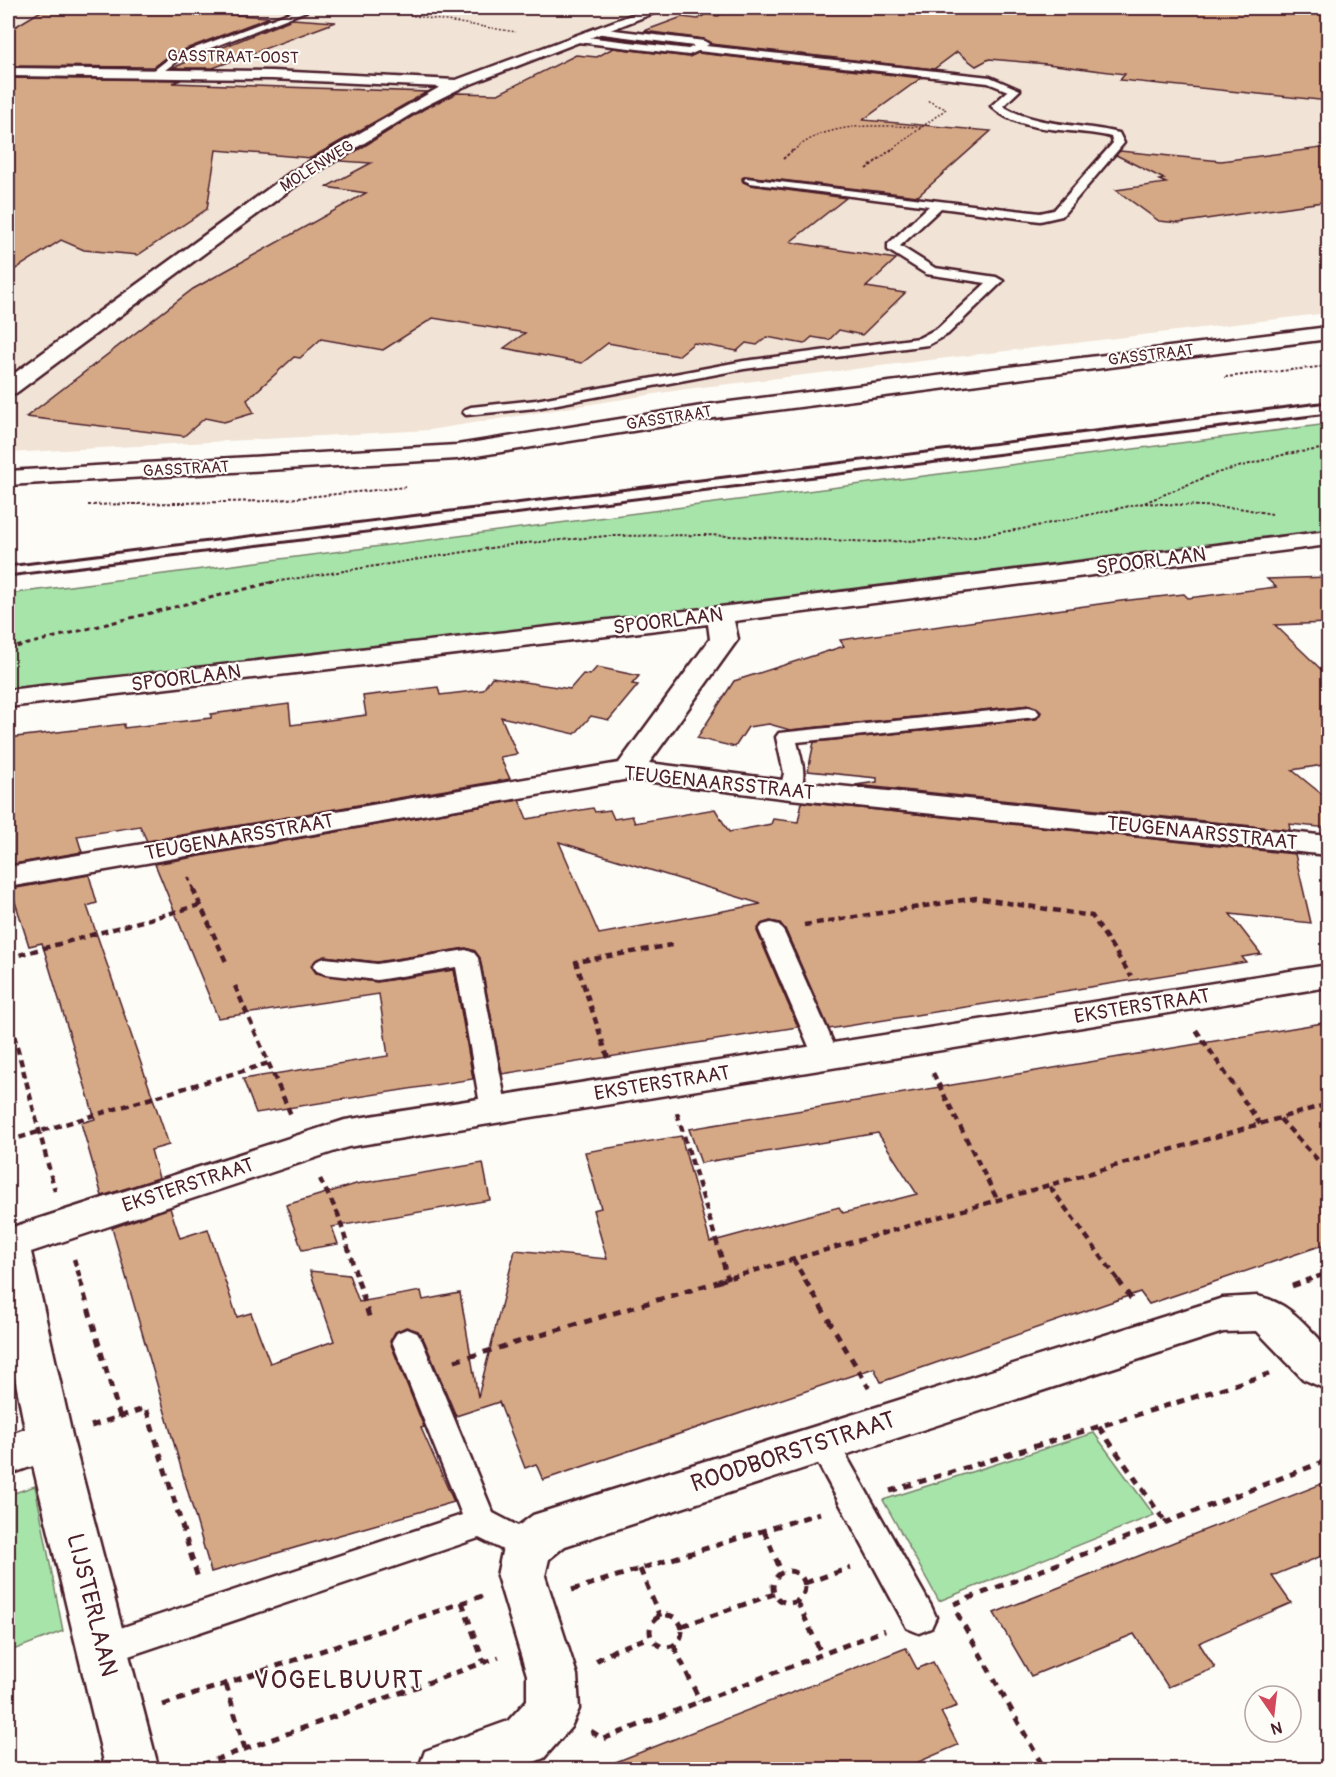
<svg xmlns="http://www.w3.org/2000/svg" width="1336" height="1777" font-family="Pangolin,sans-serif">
	<rect width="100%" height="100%" fill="#fdfcf7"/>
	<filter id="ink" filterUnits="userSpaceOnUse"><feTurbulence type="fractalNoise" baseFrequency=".0167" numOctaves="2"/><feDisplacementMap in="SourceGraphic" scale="12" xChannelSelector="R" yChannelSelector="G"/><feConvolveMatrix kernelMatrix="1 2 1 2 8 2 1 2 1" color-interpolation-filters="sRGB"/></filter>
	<g filter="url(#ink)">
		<polygon fill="#f1e3d5" points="8,8 1328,8 1328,313 686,389 429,430 8,453"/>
		<g fill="#a7e4aa" stroke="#78826a" stroke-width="1.5">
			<polygon points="1328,424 1328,536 8,696 8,594"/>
			<polygon points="1094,1433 1154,1515 939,1601 883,1500"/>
			<polygon points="35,1486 63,1631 8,1652 8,1495"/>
		</g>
		<g fill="#d5a886" stroke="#4a1f2b" stroke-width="1.5" fill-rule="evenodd">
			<polygon points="46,8 219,14 270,17 170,55 154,67 8,66 8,31"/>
			<polygon points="732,8 1296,8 1329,11 1329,101 1120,80 1125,74 1047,64 989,59 976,66 957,52 934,69 711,44 704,39 644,31 682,17 698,19 706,14 718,16"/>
			<polygon points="292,19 336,22 213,68 172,68"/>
			<polygon points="613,48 689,57 698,53 921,78 863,120 991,131 918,196 746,176 742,178 743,182 750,185 846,198 790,242 896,259 866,287 905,293 862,335 839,330 829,340 812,337 804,344 767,337 757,345 746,343 737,351 694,343 678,356 608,343 582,363 504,348 525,333 433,318 383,350 321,339 300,358 294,357 247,400 254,413 224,422 205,418 184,436 26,417 193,289 366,193 326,187 371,163 340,161 424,109 457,93 498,94 576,55 597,57"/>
			<polygon points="8,78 181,80 172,83 427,92 311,158 216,150 207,209 138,255 84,250 61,240 8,274"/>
			<polygon points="1329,147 1329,201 1179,223 1159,221 1116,190 1166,183 1159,180 1164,179 1116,155 1120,151 1221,161"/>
			<polygon points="1329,577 1329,623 1275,625 1329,677 1329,764 1292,770 1329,800 1329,828 1289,824 1290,830 855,785 877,782 877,778 808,771 814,742 1036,719 1041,712 1030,705 790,730 769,724 748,727 735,747 697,738 734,681 844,646 840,640 1121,601 1184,594 1188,598 1276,587 1267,579"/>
			<polygon points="597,667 639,676 632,684 638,685 609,720 591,716 575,734 501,717 517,754 500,757 510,779 147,841 140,826 77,836 82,852 8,865 8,738 124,724 124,728 211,718 211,714 289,704 291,725 329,720 366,715 363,696 438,687 440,695 483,690 492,677 570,689 583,674 590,675"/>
			<path d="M519,800L527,819L593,808L595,812L610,810L614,819L632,816L635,823L715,809L729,832L771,824L773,819L798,822L802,802L1295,854L1311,923L1230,914L1261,954L1242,957L1246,962L829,1029L785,929L780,923L770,921L761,924L757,931L798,1027L502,1074L480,958L475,951L466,948L377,962L324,956L311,965L316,973L377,982L454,970L473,1079L256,1113L243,1079L388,1056L379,994L218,1018L155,864ZM559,842L761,904L599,934Z"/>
			<polygon points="89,875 97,903 87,906 169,1145 151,1150 159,1178 102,1196 81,1123 95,1119 42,943 29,946 11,889"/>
			<polygon points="1329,1022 1329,1243 1149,1304 1140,1292 881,1382 874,1368 543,1480 536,1464 525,1468 499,1402 456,1416 424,1340 418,1331 406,1327 395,1332 390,1342 424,1427 421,1428 454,1502 211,1572 112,1228 170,1208 180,1238 208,1229 237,1317 251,1313 270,1363 334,1341 310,1271 349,1275 359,1302 421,1291 423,1300 460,1293 478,1397 515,1250 607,1259 593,1210 601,1208 585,1152 681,1136 710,1242 839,1207 843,1213 917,1194 878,1133 701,1163 689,1129"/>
			<polygon points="483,1163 490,1200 332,1227 338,1244 302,1250 286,1205 356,1184"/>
			<polygon points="1329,1481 1329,1553 1272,1576 1291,1603 1199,1643 1215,1668 1168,1687 1134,1634 1031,1676 994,1613"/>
			<polygon points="906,1648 917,1669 933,1662 957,1706 941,1712 958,1745 900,1770 604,1770 603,1767"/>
		</g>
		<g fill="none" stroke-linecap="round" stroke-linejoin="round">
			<g stroke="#4a1f2b" stroke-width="5">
				<g id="service">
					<polygon points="299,9 306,11 177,61 157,76 149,74 171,57"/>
					<path d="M598,28L704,41L709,44L706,46L990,77L1020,90L1003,106C1037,127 1080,123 1119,133L1124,143L1062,216L1040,221L941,208L900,246L935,268L996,277L1003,281L948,334L928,345L744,369L536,408L466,415L463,412L466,409L471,407L536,400L744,361L919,338L938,328L986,283L926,274L888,250V244L929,206L750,183L744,180L746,178L1040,213L1054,210L1113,143L1111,137C1073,127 1020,135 991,106L1008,91L988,83L698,51L689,55L578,42L573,39L578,36L688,49L694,46L595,33L593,31Z"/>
					<path d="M1029,707L1036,709L1039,713L1036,717L797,742C801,759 809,778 797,794H783L780,790L784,773L776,737L779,733Z"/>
					<polygon points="771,923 779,925 783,930 839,1056 835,1062 826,1065 817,1062 813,1056 759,930 763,925"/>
					<polygon points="466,950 474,953 478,958 507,1110 503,1117 494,1119 485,1117 481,1110 456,967 377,980 325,974 317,971 313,966 317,961 325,958 377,964"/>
					<polygon points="407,1329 417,1333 422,1341 493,1513 539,1537 543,1547 539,1557 527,1562 479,1538 102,1665 90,1660 85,1649 90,1638 462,1515 392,1341 397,1333"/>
					<polygon points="823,1430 834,1434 931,1606 936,1617 931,1628 919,1633 907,1628 807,1443 812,1434"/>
				</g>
			</g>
			<g stroke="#4a1f2b" stroke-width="5">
				<g id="minor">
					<polygon points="650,8 667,8 463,87 423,107 302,181 16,393 8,394 8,378 290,173 440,87 272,79 8,76 8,68 272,71 456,80"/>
					<polygon points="1328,531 1328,545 734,621 738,639 649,763 790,781 1328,836 1328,855 790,799 629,779 8,887 8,867 619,763 710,639 708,624 8,707 8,690 720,607"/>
					<polygon points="1328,965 1328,987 348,1147 31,1252 73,1440 159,1770 106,1770 33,1466 8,1475 8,1435 25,1429 8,1341 8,1225 13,1227 345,1120"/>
					<path d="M1257,1296C1291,1303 1305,1325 1328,1348V1390L1303,1379L1257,1331L1223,1332L565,1546L549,1559L545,1576L577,1675L579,1709L571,1727L544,1758L515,1770H418L425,1751L508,1721L527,1700V1675L497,1576L503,1547L510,1532L533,1515L1223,1298Z"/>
				</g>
			</g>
			<g stroke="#4a1f2b" stroke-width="5">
				<polygon id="tertiary" points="1328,327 1328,339 714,418 457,459 8,485 8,471 457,445 714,404"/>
			</g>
			<g stroke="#4a1f2b" stroke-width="1.5" stroke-dasharray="2 2" stroke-linecap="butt">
				<polyline points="409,15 516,32"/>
				<path d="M793,151C828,120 878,126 922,127"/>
				<polyline points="890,151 946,109 926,100"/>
			</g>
			<g stroke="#4a1f2b" stroke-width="2" stroke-dasharray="3 2" stroke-linecap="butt">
				<polyline points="783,159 794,149"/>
				<polyline points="866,169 892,149"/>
				<polyline points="1225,377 1328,366"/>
				<polyline points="1145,503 1239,508 1272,514"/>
				<polyline points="88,505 267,501 406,487"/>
				<polyline points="267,583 516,544 607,536 705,535 876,542 954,539 1022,529 1144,503 1213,474 1286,454 1328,448"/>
			</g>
			<g stroke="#4a1f2b" stroke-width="3" stroke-dasharray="5 4" stroke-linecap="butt">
				<polyline points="8,649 273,582"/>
				<polyline points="188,877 194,891"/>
			</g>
			<g stroke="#4a1f2b" stroke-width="4.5" stroke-dasharray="7 5" stroke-linecap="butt">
				<polyline points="193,889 227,964"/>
				<polyline points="804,925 976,898 1092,916 1131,976"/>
				<polyline points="8,958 200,905"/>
				<polyline points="235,986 291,1115"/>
				<polyline points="8,1012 55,1191"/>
				<polyline points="1196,1030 1260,1124"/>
				<polyline points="608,1058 576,962 677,944"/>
				<polyline points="933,1073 998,1201"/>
				<polyline points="677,1113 728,1279"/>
				<polyline points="1280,1119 1328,1171"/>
				<polyline points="8,1141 269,1063"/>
				<polyline points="320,1179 338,1214 358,1281"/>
				<polyline points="1050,1187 1119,1281"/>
				<polyline points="74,1259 81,1281"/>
				<polyline points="793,1259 806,1281"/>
				<polyline points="719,1281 1328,1104"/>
				<polyline points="1305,1281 1328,1273"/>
			</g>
			<g stroke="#4a1f2b" stroke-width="5" stroke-dasharray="8 7" stroke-linecap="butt">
				<polyline points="80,1280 120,1417"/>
				<polyline points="358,1280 371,1323"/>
				<polyline points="805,1280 869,1388"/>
				<polyline points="1118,1280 1135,1304"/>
				<polyline points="1292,1286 1309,1280"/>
				<polyline points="455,1361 724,1280"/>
				<polyline points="91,1426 146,1408 198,1578"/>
				<polyline points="1099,1427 1166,1523"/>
				<polyline points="890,1491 1269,1374"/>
				<polyline points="764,1531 782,1573"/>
				<polyline points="640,1569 660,1617"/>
				<circle cx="789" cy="1587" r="16"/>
				<polyline points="805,1583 850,1568"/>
				<polyline points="572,1590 820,1513"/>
				<polyline points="797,1601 822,1655"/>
				<polyline points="462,1602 484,1663"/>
				<polyline points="954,1604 1328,1460"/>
				<polyline points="957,1613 1045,1770"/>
				<circle cx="666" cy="1631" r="16"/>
				<polyline points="682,1626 774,1594"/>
				<polyline points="674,1646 700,1701"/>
				<polyline points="596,1661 615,1650 650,1637"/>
				<polyline points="226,1684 245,1749"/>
				<polyline points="163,1705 482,1596"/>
				<polyline points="591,1731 603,1739 885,1630"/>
				<polyline points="187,1770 499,1657"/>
			</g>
			<use href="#service" fill="#fdfcf7" fill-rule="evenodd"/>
			<use href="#minor" fill="#fdfcf7" fill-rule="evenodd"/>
			<use href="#tertiary" fill="#fdfcf7" fill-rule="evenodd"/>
			<g stroke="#4a1f2b" stroke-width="3">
				<polyline points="8,566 1328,402"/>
				<polyline points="8,576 1328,414"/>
			</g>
		</g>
	</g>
	<g text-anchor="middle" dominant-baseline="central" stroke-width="4.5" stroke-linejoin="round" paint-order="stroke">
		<g font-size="16" fill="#4a1f2b" stroke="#fdfcf7">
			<text transform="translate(233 57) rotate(1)">GASSTRAAT-OOST</text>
			<text transform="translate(317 166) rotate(-32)">MOLENWEG</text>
			<text transform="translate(1151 355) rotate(-7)">GASSTRAAT</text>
			<text transform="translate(669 418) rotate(-9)">GASSTRAAT</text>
			<text transform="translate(186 469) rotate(-3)">GASSTRAAT</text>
		</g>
		<g font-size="20" fill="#4a1f2b" stroke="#fdfcf7">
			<text transform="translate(1151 561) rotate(-7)">SPOORLAAN</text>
			<text transform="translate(668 621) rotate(-7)">SPOORLAAN</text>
			<text transform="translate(186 678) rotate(-7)">SPOORLAAN</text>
			<text transform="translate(719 783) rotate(6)">TEUGENAARSSTRAAT</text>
			<text transform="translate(1202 833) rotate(6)">TEUGENAARSSTRAAT</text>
			<text transform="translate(239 837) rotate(-10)">TEUGENAARSSTRAAT</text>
			<text transform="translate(1142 1006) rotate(-9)">EKSTERSTRAAT</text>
			<text transform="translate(662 1083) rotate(-9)">EKSTERSTRAAT</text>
			<text transform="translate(188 1185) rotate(-18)">EKSTERSTRAAT</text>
		</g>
		<g font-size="24" fill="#4a1f2b" stroke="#fdfcf7">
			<text transform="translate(793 1452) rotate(-18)">ROODBORSTSTRAAT</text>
			<text transform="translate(92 1605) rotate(76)">LIJSTERLAAN</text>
		</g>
		<g font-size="26" letter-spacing="1.5" fill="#4a1f2b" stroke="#fdfcf7">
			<text x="339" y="1680">VOGELBUURT</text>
		</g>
	</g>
	<rect width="1336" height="1777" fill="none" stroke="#fdfcf7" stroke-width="30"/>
	<rect x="15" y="15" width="1306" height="1747" fill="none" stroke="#4a1f2b" stroke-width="2" filter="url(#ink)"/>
	<g transform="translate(1273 1714) rotate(166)"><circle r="28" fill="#fdfcf7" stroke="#b5a4a5" stroke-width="1.5"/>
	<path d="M0-4.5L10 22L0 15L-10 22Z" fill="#d1495b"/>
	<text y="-9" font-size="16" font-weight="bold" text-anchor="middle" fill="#4a1f2b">N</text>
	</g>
</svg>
